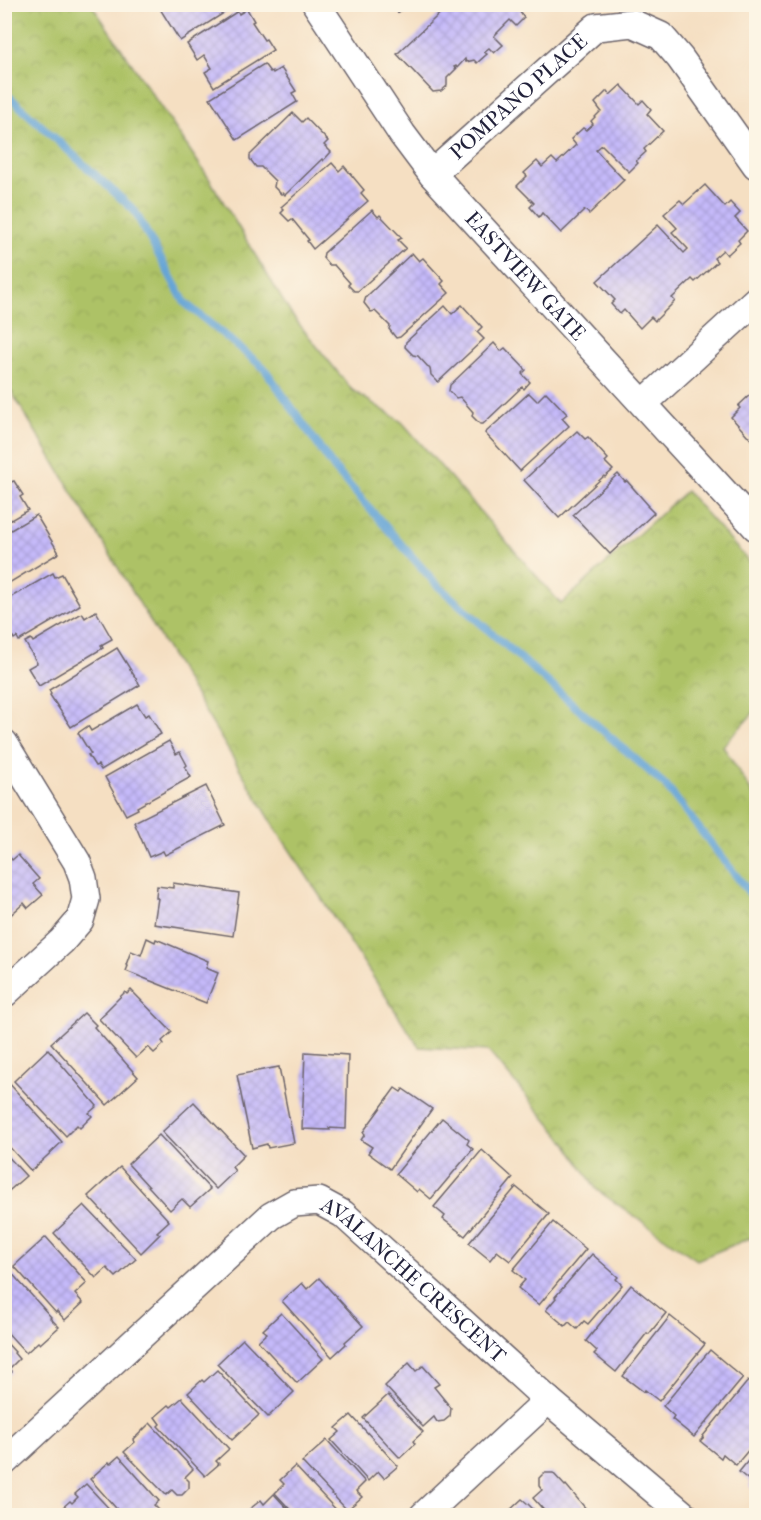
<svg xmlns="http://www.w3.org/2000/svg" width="761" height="1520" font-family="'IM FELL French Canon',serif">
	<defs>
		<pattern id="park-crowns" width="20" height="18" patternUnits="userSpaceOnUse" patternTransform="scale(1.5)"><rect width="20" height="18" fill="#adc266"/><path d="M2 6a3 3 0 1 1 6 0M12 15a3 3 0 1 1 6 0" fill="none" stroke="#95a659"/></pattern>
		<pattern id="building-cross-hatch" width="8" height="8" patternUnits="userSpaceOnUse" patternTransform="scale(1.5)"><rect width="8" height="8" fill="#c5b9f9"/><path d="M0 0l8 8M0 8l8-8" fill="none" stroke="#a99fd6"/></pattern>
	</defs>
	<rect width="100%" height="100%" fill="#fcf5e5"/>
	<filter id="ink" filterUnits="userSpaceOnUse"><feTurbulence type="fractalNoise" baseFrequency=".0167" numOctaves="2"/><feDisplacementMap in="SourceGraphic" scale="12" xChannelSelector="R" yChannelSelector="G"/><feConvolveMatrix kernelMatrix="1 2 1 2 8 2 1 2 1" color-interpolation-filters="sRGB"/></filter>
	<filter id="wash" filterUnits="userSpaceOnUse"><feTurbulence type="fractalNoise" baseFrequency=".008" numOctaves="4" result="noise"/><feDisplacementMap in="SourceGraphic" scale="24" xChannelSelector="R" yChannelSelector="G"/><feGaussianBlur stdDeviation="1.35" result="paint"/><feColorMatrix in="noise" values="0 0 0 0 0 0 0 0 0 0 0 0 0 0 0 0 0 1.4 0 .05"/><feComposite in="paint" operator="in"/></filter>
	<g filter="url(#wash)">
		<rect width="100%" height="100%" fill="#f5dfc2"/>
		<polygon fill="url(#park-crowns)" stroke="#687250" stroke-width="1.5" points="5,4 92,5 210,180 291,314 352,390 402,422 561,604 686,491 756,569 756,710 723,746 756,799 756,1245 750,1238 697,1260 597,1190 566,1143 488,1051 419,1047 276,829 5,381"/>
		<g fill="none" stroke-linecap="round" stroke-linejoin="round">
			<polyline stroke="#62a3d5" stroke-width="8" points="4,92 134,210 185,303 264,368 334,468 437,585 665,785 756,901"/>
		</g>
		<g id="blocks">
			<g fill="url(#building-cross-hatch)">
				<polygon points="157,4 238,4 180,41"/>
				<polygon points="382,4 406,4 398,13 392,6 387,10"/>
				<polygon points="450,4 528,4 520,12 524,18 516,26 510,20 494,36 503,45 494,53 489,48 484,52 487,54 477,63 474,60 466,62 465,59 457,68 456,66 454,67 456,69 447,78 447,86 441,91 433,92 397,54"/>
				<polygon points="247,9 254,21 252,22 264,40 266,39 273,50 214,87 205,72 212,68 204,55 197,60 187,44 238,11 239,14"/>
				<polygon points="264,64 270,72 272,71 273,73 281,68 296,91 292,93 297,102 237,140 210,98"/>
				<polygon points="621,85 639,104 643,100 651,109 647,114 663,131 644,149 646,152 636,161 638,163 629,172 602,145 596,150 624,180 589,214 585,210 561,233 542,213 539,217 530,207 534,203 517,186 527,176 524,173 537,161 542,167 552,158 557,163 576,145 571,139 583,128 586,130 593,124 591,121 601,111 595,103 607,91 610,95"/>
				<polygon points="293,113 302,122 306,118 328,141 324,145 331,152 323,161 322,159 285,195 283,193 281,194 274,187 275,181 261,167 256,167 250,159 250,155"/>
				<polygon points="332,163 339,171 344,166 364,190 361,193 368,201 313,249 307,241 309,240 292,219 289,221 281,213 284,210 281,207"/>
				<polygon points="705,185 725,207 730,202 740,213 735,218 747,231 738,240 740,243 727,255 723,250 714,258 717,262 695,282 692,279 672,298 675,301 655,321 651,317 640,328 624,310 620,314 611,304 615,300 597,281 658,225 684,253 688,249 672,232 677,228 664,214 680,200 684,204"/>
				<polygon points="372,210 378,217 380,215 402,238 398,240 406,248 358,291 354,291 348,285 350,283 334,265 329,265 323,258 324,253"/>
				<polygon points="412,253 419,261 423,258 444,281 441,284 449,293 400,337 396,338 389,329 390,326 375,311 371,312 364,303 366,297"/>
				<polygon points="462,305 482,327 477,332 484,339 438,382 431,375 430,369 418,356 413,355 405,347 406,342 445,306 452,314"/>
				<polygon points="494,343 501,351 505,348 526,370 522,374 530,382 524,389 522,387 483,424 480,424 472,416 473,412 460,397 456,398 449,391 450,385"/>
				<polygon points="546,392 567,414 562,418 569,426 520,471 485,433 529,393 537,401"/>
				<polygon points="752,393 756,399 756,445 731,417 740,408 738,406"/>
				<polygon points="577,431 585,439 588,437 608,459 605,462 613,470 605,477 604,476 559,518 524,480"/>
				<polygon points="4,472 11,482 14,481 23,495 20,497 28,510 4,524"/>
				<polygon points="618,474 625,482 627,481 648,505 647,506 654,513 610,554 573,515"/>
				<polygon points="36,515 59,553 4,586 4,534"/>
				<polygon points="53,573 55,577 62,574 80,605 19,641 17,637 14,639 7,627 10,625 4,615 4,601"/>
				<polygon points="96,611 112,639 101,645 103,648 39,686 28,668 37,663 25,642 31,639 33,642 82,613 85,618"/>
				<polygon points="117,648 140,685 71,727 50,695 51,694 49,690"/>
				<polygon points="137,704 145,716 149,714 161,734 101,770 98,765 95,766 88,755 91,754 78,733 88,726 91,731"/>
				<polygon points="169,741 176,754 180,752 187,765 185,767 191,777 137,807 138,809 126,815 105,777"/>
				<polygon points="206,786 225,825 165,855 163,851 149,857 134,822"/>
				<polygon points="4,851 12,860 18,855 39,879 33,884 43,895 28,908 24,903 6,919 4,918"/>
				<polygon points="173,883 239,893 233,936 154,924 158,898 156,898 157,886 173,888"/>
				<polygon points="147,938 155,942 156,939 208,961 206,968 218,973 206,1003 126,971 128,966 126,965 131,951 141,955"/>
				<polygon points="131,990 172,1032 162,1041 164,1044 154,1053 148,1047 136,1058 99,1019 106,1013 105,1012 125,992 127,994"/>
				<polygon points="84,1013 96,1025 94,1027 138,1077 107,1105 51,1043"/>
				<polygon points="48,1049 97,1106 89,1113 92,1116 80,1128 77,1125 66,1136 14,1081"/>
				<polygon points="305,1052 348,1055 346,1129 329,1128 330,1130 302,1129"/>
				<polygon points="279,1067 294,1143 268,1148 267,1144 252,1148 237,1075"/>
				<polygon points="7,1081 62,1142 31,1171 4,1141 4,1083"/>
				<polygon points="395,1088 401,1092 403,1089 432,1109 390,1169 368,1153 372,1147 361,1140 365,1134 363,1132"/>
				<polygon points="194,1102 244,1155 232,1167 235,1171 216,1189 162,1132"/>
				<polygon points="442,1118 469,1140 467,1144 473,1149 431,1199 419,1189 417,1192 396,1174"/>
				<polygon points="159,1135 210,1189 190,1207 182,1199 170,1210 128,1164"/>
				<polygon points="482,1150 513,1178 465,1236 443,1219 445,1216 434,1207"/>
				<polygon points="4,1152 26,1176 4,1195"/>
				<polygon points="120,1167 169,1221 157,1232 160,1234 141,1253 88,1196"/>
				<polygon points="516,1187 549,1214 510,1261 497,1251 490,1260 469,1243"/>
				<polygon points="84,1205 136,1259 116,1277 107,1268 96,1278 54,1233"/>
				<polygon points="553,1222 586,1249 539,1305 518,1288 525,1280 513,1270"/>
				<polygon points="46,1237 87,1283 75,1294 83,1303 65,1320 57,1311 56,1313 14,1266"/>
				<polygon points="592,1254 618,1277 616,1279 622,1285 588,1324 584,1321 577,1329 569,1322 565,1326 546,1310 556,1298 555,1297"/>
				<polygon points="8,1269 51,1317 50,1318 59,1327 40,1344 38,1342 26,1353 4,1329 4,1273"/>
				<polygon points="319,1278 363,1326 345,1342 346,1344 332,1357 282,1301 302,1283 307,1289"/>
				<polygon points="631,1285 666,1313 649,1334 647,1333 616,1372 594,1354 597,1351 586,1341"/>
				<polygon points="281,1313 323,1359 297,1383 258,1341 267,1333 263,1330"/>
				<polygon points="670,1316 705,1344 659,1401 645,1390 644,1392 623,1376"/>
				<polygon points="243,1339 294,1392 268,1417 217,1364"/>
				<polygon points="4,1340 15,1352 14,1353 19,1359 9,1369 12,1372 4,1379"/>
				<polygon points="710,1350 743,1378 694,1437 672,1419 674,1416 663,1406"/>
				<polygon points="409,1363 416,1371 423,1366 439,1384 434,1387 451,1408 450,1416 444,1421 437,1422 434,1417 423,1427 385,1386"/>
				<polygon points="217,1370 259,1415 232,1440 188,1393 202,1380 204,1382"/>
				<polygon points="748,1381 756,1388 756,1441 736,1465 723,1454 721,1458 700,1441 704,1437 703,1436"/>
				<polygon points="388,1395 423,1432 413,1441 415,1444 400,1458 363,1418"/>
				<polygon points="182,1398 229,1449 216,1461 219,1464 205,1476 158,1426 160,1424 155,1417 169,1405 171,1407"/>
				<polygon points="351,1415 398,1466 384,1478 378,1471 368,1481 331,1440 340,1432 336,1428"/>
				<polygon points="150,1423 193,1469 185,1477 189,1481 189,1488 182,1495 177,1495 172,1490 166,1495 124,1452 135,1442 133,1440"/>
				<polygon points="327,1440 365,1482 356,1491 362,1497 347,1510 302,1462"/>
				<polygon points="756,1451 756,1491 749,1485 751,1482 739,1472"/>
				<polygon points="119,1456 159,1501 154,1505 159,1510 159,1516 123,1516 90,1479 109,1462 110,1464"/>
				<polygon points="295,1466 342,1516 296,1516 275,1493 284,1484 280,1480"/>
				<polygon points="544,1473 553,1473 565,1486 566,1485 592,1516 549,1516 533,1498 542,1490 539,1486 539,1478"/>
				<polygon points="86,1484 116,1516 67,1516 61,1509 70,1501 72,1503 78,1497 75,1494"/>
				<polygon points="274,1494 294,1516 247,1516 245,1513 261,1500 264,1504"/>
				<polygon points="522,1499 528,1504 540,1516 508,1516 510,1514 508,1512"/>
			</g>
		</g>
	</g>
	<g filter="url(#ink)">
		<use href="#blocks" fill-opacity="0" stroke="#6c646a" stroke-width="1.5"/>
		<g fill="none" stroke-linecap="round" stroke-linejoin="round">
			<g stroke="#6c646a" stroke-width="30">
				<g id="minor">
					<path id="s1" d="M316,4L402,134L432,174L756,527"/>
					<path id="s2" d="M432,174L596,27L632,23L661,36L680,58L756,165"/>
					<polyline points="644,403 756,300"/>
					<polyline points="4,743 77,862 83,878 86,899 80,920 62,941 4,994"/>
					<path id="s3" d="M4,1462L271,1216L294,1203L319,1201L343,1214L548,1400L685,1516"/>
					<polyline points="423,1516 548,1400"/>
				</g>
			</g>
			<use href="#minor" stroke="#fff" stroke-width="27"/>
		</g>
	</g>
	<g text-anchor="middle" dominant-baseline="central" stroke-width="4.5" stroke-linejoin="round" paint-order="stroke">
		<g font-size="21" fill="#22223b" stroke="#fcf5e5">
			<text stroke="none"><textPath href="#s2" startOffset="116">POMPANO PLACE</textPath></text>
			<text stroke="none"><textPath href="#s1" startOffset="344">EASTVIEW GATE</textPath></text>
			<text stroke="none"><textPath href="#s3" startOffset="538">AVALANCHE CRESCENT</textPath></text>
		</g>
	</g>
	<rect width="761" height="1520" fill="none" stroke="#fcf5e5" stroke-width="24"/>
</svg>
